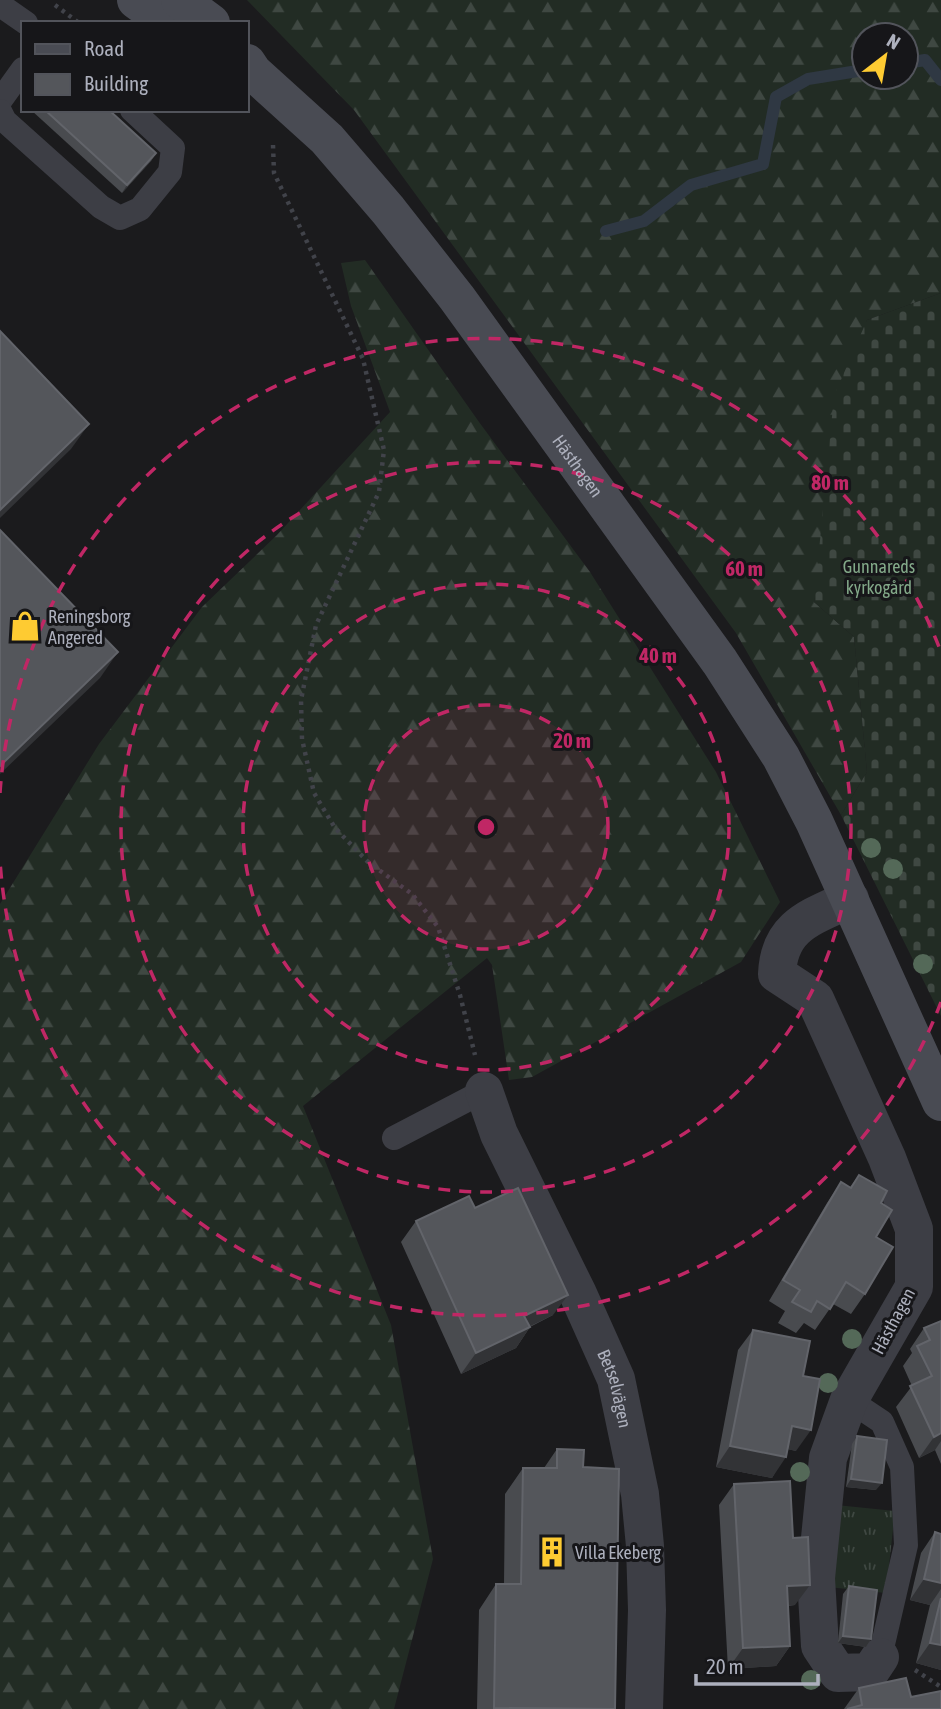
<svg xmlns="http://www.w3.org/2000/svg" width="941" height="1709" font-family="'Asap Condensed',sans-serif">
	<defs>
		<pattern id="forest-firs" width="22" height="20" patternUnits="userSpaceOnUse" patternTransform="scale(1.75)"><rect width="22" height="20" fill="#222c24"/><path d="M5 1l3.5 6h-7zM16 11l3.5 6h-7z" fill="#3f4842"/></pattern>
		<pattern id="cemetery-stones" width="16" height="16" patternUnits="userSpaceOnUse" patternTransform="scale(1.75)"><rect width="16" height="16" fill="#222c24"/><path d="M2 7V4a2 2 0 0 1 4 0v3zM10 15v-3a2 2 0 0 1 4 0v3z" fill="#3f4842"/></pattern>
		<pattern id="park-tufts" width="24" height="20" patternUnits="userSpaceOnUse" patternTransform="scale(1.75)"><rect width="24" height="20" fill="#222c24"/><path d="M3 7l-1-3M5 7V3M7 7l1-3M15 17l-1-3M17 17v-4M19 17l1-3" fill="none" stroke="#3f4842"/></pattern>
	</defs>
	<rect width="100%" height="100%" fill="#1b1b1d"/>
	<g fill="url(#forest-firs)" fill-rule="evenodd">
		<path d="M247,0H941V293L867,320L814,602L854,637L867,772L841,815L736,633L354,110ZM864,35H906V77H864Z"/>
		<polygon points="365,260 479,422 590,572 716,772 780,902 741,962 532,1077 509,1080 492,965 487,958 303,1106 391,1325 433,1559 394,1709 0,1709 0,904 99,744 202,607 277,535 390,412 351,306 341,263"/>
	</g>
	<polygon fill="url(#cemetery-stones)" points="941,293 941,1016 841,815 867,772 854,637 814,602 834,396 867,320"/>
	<polygon fill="url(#park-tufts)" points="836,1505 895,1511 886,1593 828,1587"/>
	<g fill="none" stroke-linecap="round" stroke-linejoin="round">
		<g stroke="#2f3843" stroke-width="12">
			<polyline points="906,63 925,60 941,80"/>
			<polyline points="606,231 644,221 691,185 763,164 776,97 808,79 864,70"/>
		</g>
		<g stroke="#41434a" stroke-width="4.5" stroke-dasharray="3.5 5" stroke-linecap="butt">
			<polyline points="55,5 79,23"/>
			<polyline points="273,145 274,173 363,359 384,450 379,492 316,625 301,700 302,739 314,793 335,828 368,862 412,894 438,927 460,995 475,1055"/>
			<polyline points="915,1670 941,1687"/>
		</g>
		<g stroke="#3d3e45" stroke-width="24">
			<polyline points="0,5 26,23"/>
			<polyline points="0,101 23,69"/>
			<polyline points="0,111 5,121 101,207 120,218 140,209 170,172 173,148 132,110"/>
			<polyline points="394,1138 484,1091"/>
			<polyline points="849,1400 882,1422 902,1467 906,1545 880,1657"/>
		</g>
		<g stroke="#3d3e45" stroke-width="38">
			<path d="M850,899C812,917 779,925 777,974L815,999L887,1158L914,1229V1287L849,1400L828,1458L816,1578L820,1646L838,1673L870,1672L880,1657"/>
			<path id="s1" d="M484,1091L499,1134L578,1294L616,1379L640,1494L645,1546L647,1610L644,1709"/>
		</g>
		<g stroke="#494b53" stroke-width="38">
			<polyline points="136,0 168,23"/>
			<polyline points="180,0 211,23"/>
			<path id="s2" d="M247,63L253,72L327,139L388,210L457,298L720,662L781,757L814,821L941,1102"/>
		</g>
	</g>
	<g fill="#546958">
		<circle cx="871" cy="848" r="10"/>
		<circle cx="893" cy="869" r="10"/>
		<circle cx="923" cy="964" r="10"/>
		<circle cx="852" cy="1339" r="10"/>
		<circle cx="828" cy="1383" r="10"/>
		<circle cx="800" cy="1472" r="10"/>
		<circle cx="811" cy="1680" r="10"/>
	</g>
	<g fill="#494b4f">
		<polygon points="31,110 109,110 156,153 151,161 122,193"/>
		<polygon points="859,1175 881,1203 876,1237 865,1294 851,1314 833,1304 815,1330 804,1323 796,1333 778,1323 785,1311 769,1301 827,1203 841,1182 850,1187"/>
		<polygon points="475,1208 553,1315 530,1327 516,1348 461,1374 401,1242 416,1221"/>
		<polygon points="941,1321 941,1464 935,1450 919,1458 896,1407 912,1386 903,1366 912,1353 910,1349 924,1328"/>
		<polygon points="753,1330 803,1376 796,1451 788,1449 772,1478 716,1467 738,1350"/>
		<polygon points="857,1436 876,1490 846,1487 852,1444"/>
		<polygon points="557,1449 583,1467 615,1709 477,1709 479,1610 496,1584 504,1584 505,1494 523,1468 544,1468"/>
		<polygon points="734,1484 795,1605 788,1606 790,1646 776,1666 728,1669 719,1505"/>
		<polygon points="935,1532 941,1534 941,1670 916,1663 930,1605 910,1600 921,1553"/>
		<polygon points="849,1586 871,1639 866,1647 838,1643 843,1594"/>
		<polygon points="859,1688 911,1697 941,1709 844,1709"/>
	</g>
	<g fill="#323336">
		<polygon points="156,153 151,161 122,193 127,185"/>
		<polygon points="89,424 71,449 0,518 0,510"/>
		<polygon points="118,652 100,678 0,774 0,766"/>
		<polygon points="568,1295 553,1315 510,1336 524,1316"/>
		<polygon points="530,1327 516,1348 461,1374 476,1353"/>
		<polygon points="792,1426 811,1430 796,1451 778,1447"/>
		<polygon points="941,1433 941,1441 935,1450 919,1458 934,1437"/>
		<polygon points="730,1446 786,1457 772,1478 716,1467"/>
		<polygon points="851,1479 882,1483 876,1490 846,1487"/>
		<polygon points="924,1579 941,1583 941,1589 930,1605 910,1600"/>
		<polygon points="810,1585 795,1605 772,1607 787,1586"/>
		<polygon points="843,1636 871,1639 866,1647 838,1643"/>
		<polygon points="930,1643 941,1645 941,1670 916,1663"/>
		<polygon points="790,1646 776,1666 728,1669 743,1648"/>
	</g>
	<g fill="#54565b" stroke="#62646a" stroke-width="2">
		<polygon points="45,110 109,110 156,153 127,185"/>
		<polygon points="0,331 89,424 0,510"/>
		<polygon points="0,530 118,652 0,766"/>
		<polygon points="859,1175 887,1191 881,1203 892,1210 876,1237 893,1247 865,1294 846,1282 830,1309 817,1301 811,1312 792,1302 800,1290 783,1280 841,1182 851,1188"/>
		<polygon points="518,1188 568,1295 524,1316 530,1327 476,1353 416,1221 469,1196 475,1208"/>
		<polygon points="941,1321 941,1433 934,1437 910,1386 932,1376 917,1346 930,1340 924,1328"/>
		<polygon points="753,1330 810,1341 803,1376 820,1379 811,1430 792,1426 786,1457 730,1446"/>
		<polygon points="857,1436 887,1440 882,1483 851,1479"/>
		<polygon points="557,1449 584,1450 583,1467 619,1469 615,1709 494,1708 496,1584 521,1584 523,1468 557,1468"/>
		<polygon points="790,1481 793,1538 808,1537 810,1585 787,1586 790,1646 743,1648 734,1484"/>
		<polygon points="935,1532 941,1534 941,1583 924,1579"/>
		<polygon points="849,1586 877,1590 871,1639 843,1636"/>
		<polygon points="941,1598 941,1645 930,1643"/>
		<polygon points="906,1678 911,1697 941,1691 941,1709 847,1709 862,1705 859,1688"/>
	</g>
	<circle cx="486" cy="827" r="122" fill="#c02765" fill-opacity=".12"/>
	<g fill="none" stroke="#c02765" stroke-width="3.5" stroke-dasharray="12 9">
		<circle cx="486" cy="827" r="122"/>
		<circle cx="486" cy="827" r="243"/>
		<circle cx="486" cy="827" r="365"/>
		<path d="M941 1002A487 487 0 0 1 0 861M0 793A487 487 0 0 1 941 652"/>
	</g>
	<defs>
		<g id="shop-bare" transform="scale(2.415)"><path d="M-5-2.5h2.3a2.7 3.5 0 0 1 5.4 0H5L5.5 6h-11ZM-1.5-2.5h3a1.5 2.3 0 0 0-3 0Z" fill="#fecb32" stroke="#161619" stroke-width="2.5" paint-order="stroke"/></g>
		<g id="building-bare" transform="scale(2.415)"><path d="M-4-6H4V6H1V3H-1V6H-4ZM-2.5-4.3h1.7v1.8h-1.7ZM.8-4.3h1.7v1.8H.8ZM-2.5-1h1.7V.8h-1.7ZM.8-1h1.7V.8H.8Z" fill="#fecb32" stroke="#161619" stroke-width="2.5" paint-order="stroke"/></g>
	</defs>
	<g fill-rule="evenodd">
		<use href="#shop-bare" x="25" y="626"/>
		<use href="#building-bare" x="552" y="1552"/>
	</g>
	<g text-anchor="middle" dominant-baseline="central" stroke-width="6" stroke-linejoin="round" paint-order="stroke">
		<g font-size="18" fill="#adb0bd" stroke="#161619">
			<text stroke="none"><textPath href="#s2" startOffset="523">Hästhagen</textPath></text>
			<text transform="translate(893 1321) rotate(-62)">Hästhagen</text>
			<text stroke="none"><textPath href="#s1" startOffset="326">Betselvägen</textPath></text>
		</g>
		<g font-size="18" fill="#83a989" stroke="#161619">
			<text x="879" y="566">Gunnareds<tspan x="879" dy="21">kyrkogård</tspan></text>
		</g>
		<g font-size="18" fill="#adb0bd" stroke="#161619" text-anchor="start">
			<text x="48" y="616">Reningsborg<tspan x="48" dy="21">Angered</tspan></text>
			<text x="575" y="1552">Villa Ekeberg</text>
		</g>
	</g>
	<circle cx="486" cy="827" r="10" fill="#c02765" stroke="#161619" stroke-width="3.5"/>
	<g font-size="21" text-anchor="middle" font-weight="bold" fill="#c02765" stroke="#161619" stroke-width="6" stroke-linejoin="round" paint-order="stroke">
		<text x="830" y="490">80 m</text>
		<text x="744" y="576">60 m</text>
		<text x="658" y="663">40 m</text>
		<text x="572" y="748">20 m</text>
	</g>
	<rect x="21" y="21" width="228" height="91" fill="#161619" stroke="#52545b" stroke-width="2"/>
	<rect x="35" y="44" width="35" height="10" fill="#494b53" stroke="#52545b" stroke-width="2"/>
	<text x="84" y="56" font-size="21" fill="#adb0bd">Road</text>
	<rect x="35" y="74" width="35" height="21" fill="#54565b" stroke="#52545b" stroke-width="2"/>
	<text x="84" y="91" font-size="21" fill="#adb0bd">Building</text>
	<g transform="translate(885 56) rotate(31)"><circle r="33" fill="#161619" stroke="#52545b" stroke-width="2"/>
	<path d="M0-5L12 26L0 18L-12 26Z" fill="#fecb32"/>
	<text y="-10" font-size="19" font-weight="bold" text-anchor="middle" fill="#adb0bd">N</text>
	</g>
	<path d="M696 1674v10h122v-10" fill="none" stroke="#adb0bd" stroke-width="3.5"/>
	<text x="706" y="1674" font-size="21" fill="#adb0bd" stroke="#161619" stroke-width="5" paint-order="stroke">20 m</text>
</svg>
